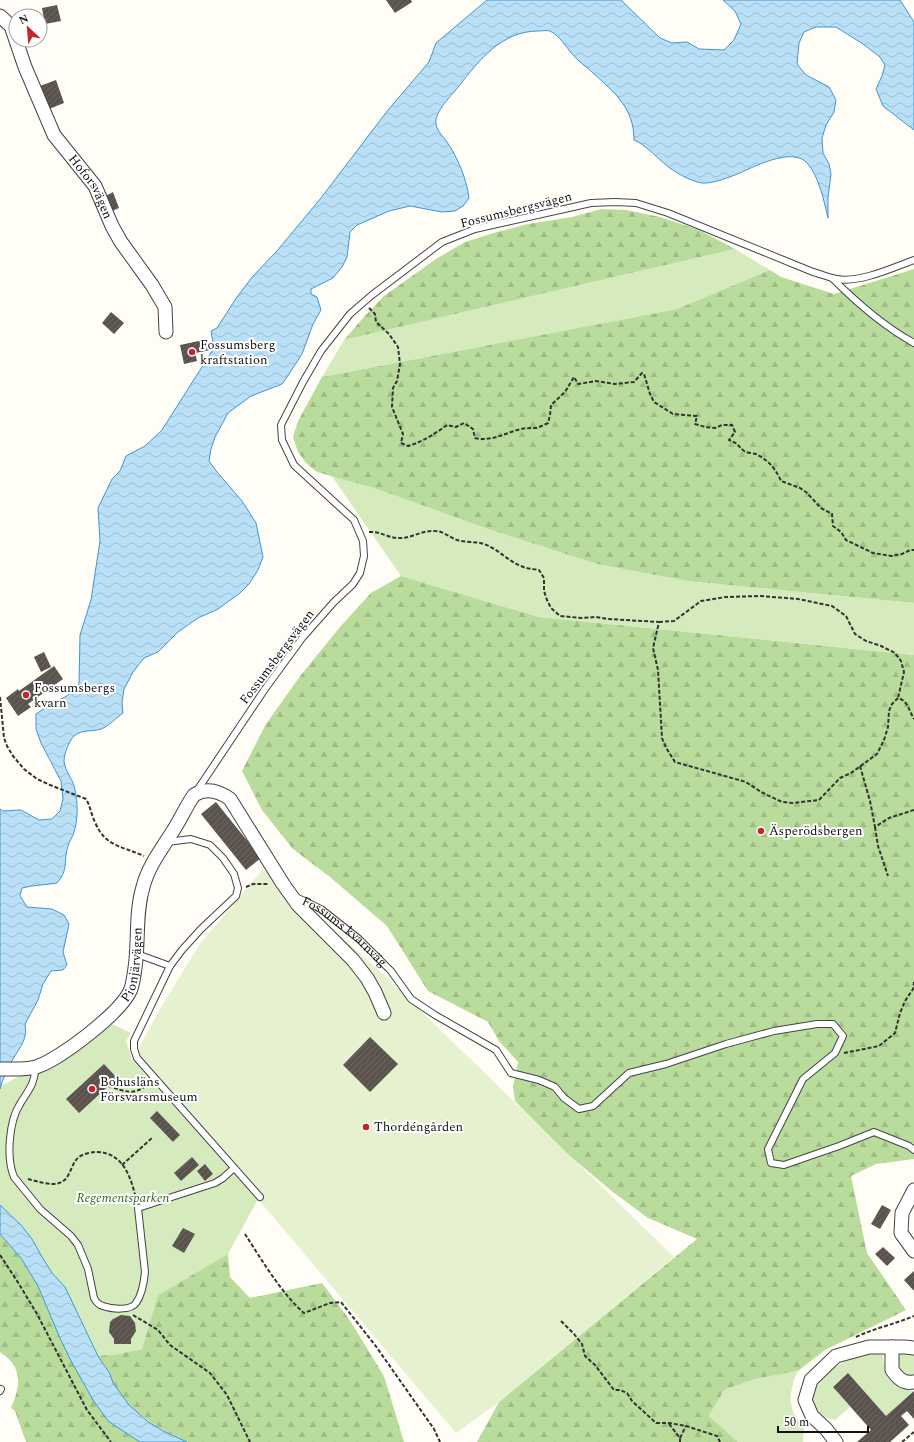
<svg xmlns="http://www.w3.org/2000/svg" width="914" height="1442" font-family="Spectral,serif">
	<defs>
		<pattern id="forest-firs" width="22" height="20" patternUnits="userSpaceOnUse"><rect width="22" height="20" fill="#b9dc9c"/><path d="M5 1l3.5 6h-7zM16 11l3.5 6h-7z" fill="#9ebc85"/></pattern>
		<pattern id="water-waves" width="16" height="10" patternUnits="userSpaceOnUse"><rect width="16" height="10" fill="#b9e0f7"/><path d="M0 5q4-4 8 0t8 0" fill="none" stroke="#9ebfd3"/></pattern>
		<pattern id="building-hatch" width="6" height="6" patternUnits="userSpaceOnUse"><rect width="6" height="6" fill="#5a524d"/><path d="M-1 1l2-2M0 6l6-6M5 7l2-2" fill="none" stroke="#6d6662"/></pattern>
	</defs>
	<rect width="100%" height="100%" fill="#fffdf5"/>
	<g fill="#d5ebbd">
		<polygon points="735,249 770,270 677,309 322,377 344,340"/>
		<polygon points="331,475 374,488 488,529 597,564 687,581 914,603 914,655 539,617 401,576"/>
		<polygon points="112,1024 131,1033 126,1041 132,1060 258,1199 228,1254 158,1295 142,1349 118,1354 98,1356 65,1287 52,1273 42,1257 32,1239 21,1225 0,1205 0,1089 1,1086 94,1036"/>
		<polygon points="905,1351 914,1352 914,1376 909,1379 899,1374 895,1364 898,1354"/>
		<path d="M868,1353H877L883,1355C884,1376 894,1386 914,1392L886,1416L848,1373L833,1387L850,1407L835,1420C800,1414 811,1386 832,1370C842,1361 856,1357 868,1353Z"/>
		<polygon points="798,1371 794,1379 790,1398 793,1412 804,1429 803,1442 738,1442 709,1416 724,1390 755,1379"/>
	</g>
	<g fill="url(#forest-firs)">
		<polygon points="601,209 626,210 660,217 699,230 735,249 344,340 363,318 384,296 436,259 465,242 497,232 528,224 572,217"/>
		<polygon points="914,269 914,603 687,581 597,564 488,529 374,488 317,472 306,463 298,452 293,437 298,421 322,377 677,309 770,270 781,277 834,294"/>
		<polygon points="401,576 539,617 914,655 914,1159 876,1164 851,1176 867,1253 906,1310 825,1350 798,1371 755,1379 724,1390 709,1416 738,1442 477,1442 499,1402 697,1239 648,1218 613,1192 566,1153 515,1101 513,1087 518,1062 499,1041 488,1022 428,991 387,926 330,877 293,849 262,810 242,771 266,724 301,675 340,627 371,593"/>
		<path d="M0,1234L21,1258L38,1286L59,1336L108,1421L140,1442H26L15,1411L11,1408C21,1385 23,1367 0,1352Z"/>
		<path d="M228,1254L230,1277L250,1298L322,1283L349,1319L384,1376L404,1442H187C158,1429 129,1412 113,1383C112,1380 111,1377 110,1374C107,1368 102,1362 98,1356L118,1354L142,1349L158,1295Z"/>
	</g>
	<polygon fill="#e6f2cf" points="263,869 381,972 674,1257 499,1402 456,1433 258,1199 132,1060 160,1009 199,945"/>
	<g fill="url(#water-waves)" stroke="#3f96cf">
		<path d="M487,0H621L660,38L672,43L687,42L699,49L724,50L734,40L741,24L735,11L723,0H900L914,22V130L883,106L876,89L882,76L885,65L880,57L863,44L836,27H816L804,32L799,43L797,64L806,75L829,87L836,100L834,112L826,125L822,138L823,153L829,164L831,174L828,198V218C824,201 819,177 808,164C793,145 752,168 735,175C727,178 711,184 702,183C690,181 674,172 665,164C654,155 647,146 634,140C634,108 615,93 593,73C587,67 579,62 573,55C566,47 560,36 550,31C547,30 541,31 538,31C502,31 479,60 459,86C452,95 434,112 436,124C437,131 443,136 447,142C457,156 467,180 469,198L463,206L455,211L442,212L410,206L389,211L357,225L350,232L347,257L342,267L333,278L311,289V294L317,297L321,310L313,324L302,354L285,380L282,384L251,396L228,413L215,437L211,449L209,461L217,472L242,501L256,523L263,557L258,570L249,584L240,593L218,609L198,618L178,632L158,652L144,658L133,672L124,689L122,702L123,713C116,718 109,726 101,729C92,732 82,729 74,736C69,741 64,754 64,761C65,772 74,780 75,790C78,802 78,820 74,832C73,837 69,841 68,846C63,862 69,869 57,883C45,885 33,885 22,888L20,896L27,907L52,909L64,915L69,924L63,952L67,965L63,970L51,971L43,984L38,1000L25,1024C28,1039 20,1047 13,1059C7,1068 3,1079 0,1089V809L3,811L21,810L39,820L52,819L60,811L63,799L61,781L41,743L36,729V714L51,704L67,696L79,684L80,635L91,600L100,541L98,508L112,479L120,471L126,456L145,446L162,430L214,348L211,331L217,328L237,297L253,276L276,252L321,198L388,110L429,62L436,43Z"/>
		<polygon points="0,1205 21,1225 32,1239 42,1257 52,1273 65,1287 98,1356 110,1374 113,1383 129,1405 147,1421 163,1431 187,1442 140,1442 108,1421 93,1400 70,1359 59,1336 38,1286 21,1258 0,1234"/>
	</g>
	<g fill="url(#building-hatch)">
		<polygon points="386,0 411,0 412,2 395,13"/>
		<polygon points="57,5 61,21 45,24 42,8"/>
		<polygon points="56,80 64,103 49,109 40,86"/>
		<polygon points="113,192 119,208 110,212 104,197"/>
		<polygon points="111,312 124,323 114,334 102,323"/>
		<polygon points="208,339 211,350 195,353 197,361 184,364 180,345"/>
		<polygon points="44,652 51,667 41,672 34,657"/>
		<polygon points="54,666 63,679 28,704 31,707 18,716 6,698 18,689 19,691"/>
		<polygon points="216,802 261,858 246,870 201,814"/>
		<polygon points="370,1037 398,1064 370,1092 343,1065"/>
		<polygon points="104,1064 117,1078 79,1113 66,1099"/>
		<polygon points="157,1111 180,1135 173,1142 150,1118"/>
		<polygon points="192,1157 199,1165 181,1181 174,1173"/>
		<polygon points="205,1164 213,1174 205,1181 197,1171"/>
		<polygon points="882,1205 891,1210 880,1229 871,1224"/>
		<polygon points="183,1228 195,1234 184,1253 172,1246"/>
		<polygon points="883,1247 895,1258 887,1266 875,1254"/>
		<polygon points="914,1271 914,1291 904,1280"/>
		<polygon points="121,1315 130,1316 135,1323 136,1331 131,1339 131,1344 114,1344 114,1339 109,1332 110,1322 113,1319"/>
		<polygon points="848,1373 886,1416 914,1391 914,1419 907,1411 901,1416 909,1425 890,1442 857,1442 871,1430 833,1387"/>
	</g>
	<g fill="none" stroke-linecap="round" stroke-linejoin="round">
		<g stroke="#444" stroke-width="8">
			<g id="service">
				<path d="M832,278C857,303 883,326 914,343"/>
				<path d="M196,792L265,689L303,637L334,602L353,584L360,573L364,556L363,541L354,520L294,465L282,440L281,425L303,382L321,351L350,314L372,295L442,242L475,229L591,203L615,202L636,203L668,213L813,272C821,274 829,278 837,279C860,283 892,268 914,260"/>
				<polyline points="167,842 191,839 210,845 223,858 234,874 238,888 236,896 201,929 182,950 170,966 134,1041 134,1049 137,1058 260,1197"/>
				<path id="s1" d="M296,897L321,909L359,939L391,971L411,999L435,1015L496,1050L511,1073L539,1080L555,1087L564,1098L579,1109L593,1106L629,1073L666,1064L726,1044L774,1031L817,1024H833L843,1036L835,1053L803,1079L768,1149L771,1163L784,1165L839,1146L874,1132L909,1146L914,1150"/>
				<polyline points="137,954 170,966"/>
				<path d="M35,1067C36,1083 27,1092 20,1104C9,1121 6,1158 14,1177L40,1209L71,1236L78,1245L88,1269L94,1298C96,1302 99,1305 103,1306C111,1309 131,1311 136,1303C142,1295 144,1282 145,1272L138,1208L215,1183L223,1178L234,1168"/>
				<polyline points="0,1391 1,1389"/>
			</g>
		</g>
		<g stroke="#444" stroke-width="15">
			<g id="minor">
				<path id="s2" d="M0,16L11,26L25,67L54,135L95,186L112,226L121,242L152,285L165,307L166,332"/>
				<path id="s3" d="M0,1069C12,1069 25,1070 36,1067C59,1060 122,1012 131,989C133,983 134,975 135,968C139,941 135,914 143,887C149,864 164,846 176,826C182,816 187,805 194,795C207,787 219,791 230,799L283,884L298,905L353,960L367,978L375,992L384,1013"/>
				<polyline points="914,1190 902,1213 901,1233 914,1251"/>
				<path d="M892,1347V1370C898,1378 903,1384 914,1382"/>
				<polyline points="836,1442 826,1429 812,1416 805,1400 811,1380 836,1356 869,1347 905,1347 914,1348"/>
			</g>
		</g>
		<g stroke="#333" stroke-width="2" stroke-dasharray="4 2" stroke-linecap="butt">
			<path d="M369,308L375,314L376,322L389,334L398,347L400,364L397,381L393,388L392,407L403,434L401,443L408,446C422,442 435,434 447,425L456,427L464,423L473,429L475,438C491,442 505,433 521,429C526,428 531,428 536,428C540,427 544,425 548,423L550,415L551,405L565,392L574,377L578,384L596,381L615,384L634,382L642,373L644,374L650,394L654,402L673,414L697,416L695,424L705,427L715,428L722,425H732L735,432L729,440C739,444 737,445 744,451C747,453 752,453 756,454C768,460 776,469 781,481L800,488L806,492L821,508L832,514L833,526L841,532L846,540L873,553L891,556L902,554L910,550H914"/>
			<path d="M369,532C380,531 388,538 399,538C410,539 422,530 435,531C443,531 449,537 457,540C466,543 476,541 484,544C498,549 508,561 521,566C527,569 533,569 539,570L544,578V591L547,600L551,608L560,616L582,618L596,617L608,619L659,622L653,648L658,670L662,738C665,747 670,754 675,762L746,782L761,792L782,802L793,803L819,800L840,778L851,773L877,754L884,740L888,727L889,711L892,704L898,698C908,701 909,711 914,719"/>
			<polyline points="659,622 674,621 701,601 726,597 761,596 798,599 832,606 846,616 855,634 866,641 881,646 895,653 901,661 904,672 898,698"/>
			<path d="M0,697L4,738L7,746L13,756L24,769L37,779L50,785L86,799C90,805 91,814 95,822C105,847 122,846 144,856"/>
			<polyline points="860,766 870,801 875,827 889,818 914,810"/>
			<polyline points="875,827 878,846 888,876"/>
			<polyline points="246,887 253,884 269,884"/>
			<polyline points="844,1053 879,1046 895,1033 900,1013 905,1001 913,989 914,982"/>
			<path d="M108,1086C125,1091 134,1097 149,1083"/>
			<polyline points="122,1165 153,1137"/>
			<path d="M28,1179C37,1181 50,1186 59,1183C71,1180 70,1164 79,1157C83,1154 91,1152 96,1152C123,1152 131,1177 136,1199"/>
			<path d="M245,1234C261,1259 282,1294 304,1313L330,1303L341,1302L375,1345L434,1429L440,1442"/>
			<polyline points="0,1255 19,1284 37,1314 87,1410 111,1442"/>
			<polyline points="133,1315 158,1330 170,1345 210,1373 227,1395 250,1442"/>
			<polyline points="561,1321 574,1334 582,1344 585,1356 595,1365 614,1390 620,1390 627,1393 632,1401 656,1423 669,1423 686,1426 717,1436 720,1442"/>
			<path d="M856,1337C875,1328 895,1324 914,1316"/>
			<polyline points="669,1424 680,1438 680,1442"/>
			<polyline points="680,1438 686,1426"/>
			<polyline points="902,1442 914,1432"/>
		</g>
		<use href="#service" stroke="#fff" stroke-width="6"/>
		<use href="#minor" stroke="#fff" stroke-width="13"/>
	</g>
	<g fill="#c4262e" stroke="#fff" stroke-width="1.5">
		<circle cx="192" cy="352" r="4"/>
		<circle cx="26" cy="695" r="4"/>
		<circle cx="761" cy="831" r="4"/>
		<circle cx="92" cy="1089" r="4"/>
		<circle cx="366" cy="1127" r="4"/>
	</g>
	<g text-anchor="middle" dominant-baseline="central" stroke-width="4" stroke-linejoin="round" paint-order="stroke">
		<g font-size="13" fill="#111" stroke="#fff">
			<text stroke="none"><textPath href="#s2" startOffset="196">Hoforsvägen</textPath></text>
			<text transform="translate(516 210) rotate(-14)">Fossumsbergsvägen</text>
			<text transform="translate(277 657) rotate(-53)">Fossumsbergsvägen</text>
			<text stroke="none"><textPath href="#s1" startOffset="60">Fossums kvarnväg</textPath></text>
			<text stroke="none"><textPath href="#s3" startOffset="185">Pionjärvägen</textPath></text>
		</g>
		<g font-size="13" fill="#111" stroke="#fff" text-anchor="start">
			<text x="200" y="345">Fossumsberg<tspan x="200" dy="15">kraftstation</tspan></text>
			<text x="34" y="688">Fossumsbergs<tspan x="34" dy="15">kvarn</tspan></text>
			<text x="769" y="831">Äsperödsbergen</text>
			<text x="100" y="1082">Bohusläns<tspan x="100" dy="15">Försvarsmuseum</tspan></text>
			<text x="374" y="1127">Thordéngården</text>
		</g>
		<g font-size="13" font-style="italic" fill="#2f6b1f" stroke="#fff">
			<text x="123" y="1198">Regementsparken</text>
		</g>
	</g>
	<g transform="translate(28 28) rotate(334)"><circle r="19" fill="#ffffff" stroke="#a0a0a0"/>
	<path d="M0-3L7 15L0 10L-7 15Z" fill="#c4262e"/>
	<text y="-6" font-size="11" font-weight="bold" text-anchor="middle" fill="#111111">N</text>
	</g>
	<path d="M778 1426v6h90v-6" fill="none" stroke="#111111" stroke-width="2"/>
	<text x="784" y="1426" font-size="12" fill="#111111" stroke="#ffffff" stroke-width="3" paint-order="stroke">50 m</text>
</svg>
